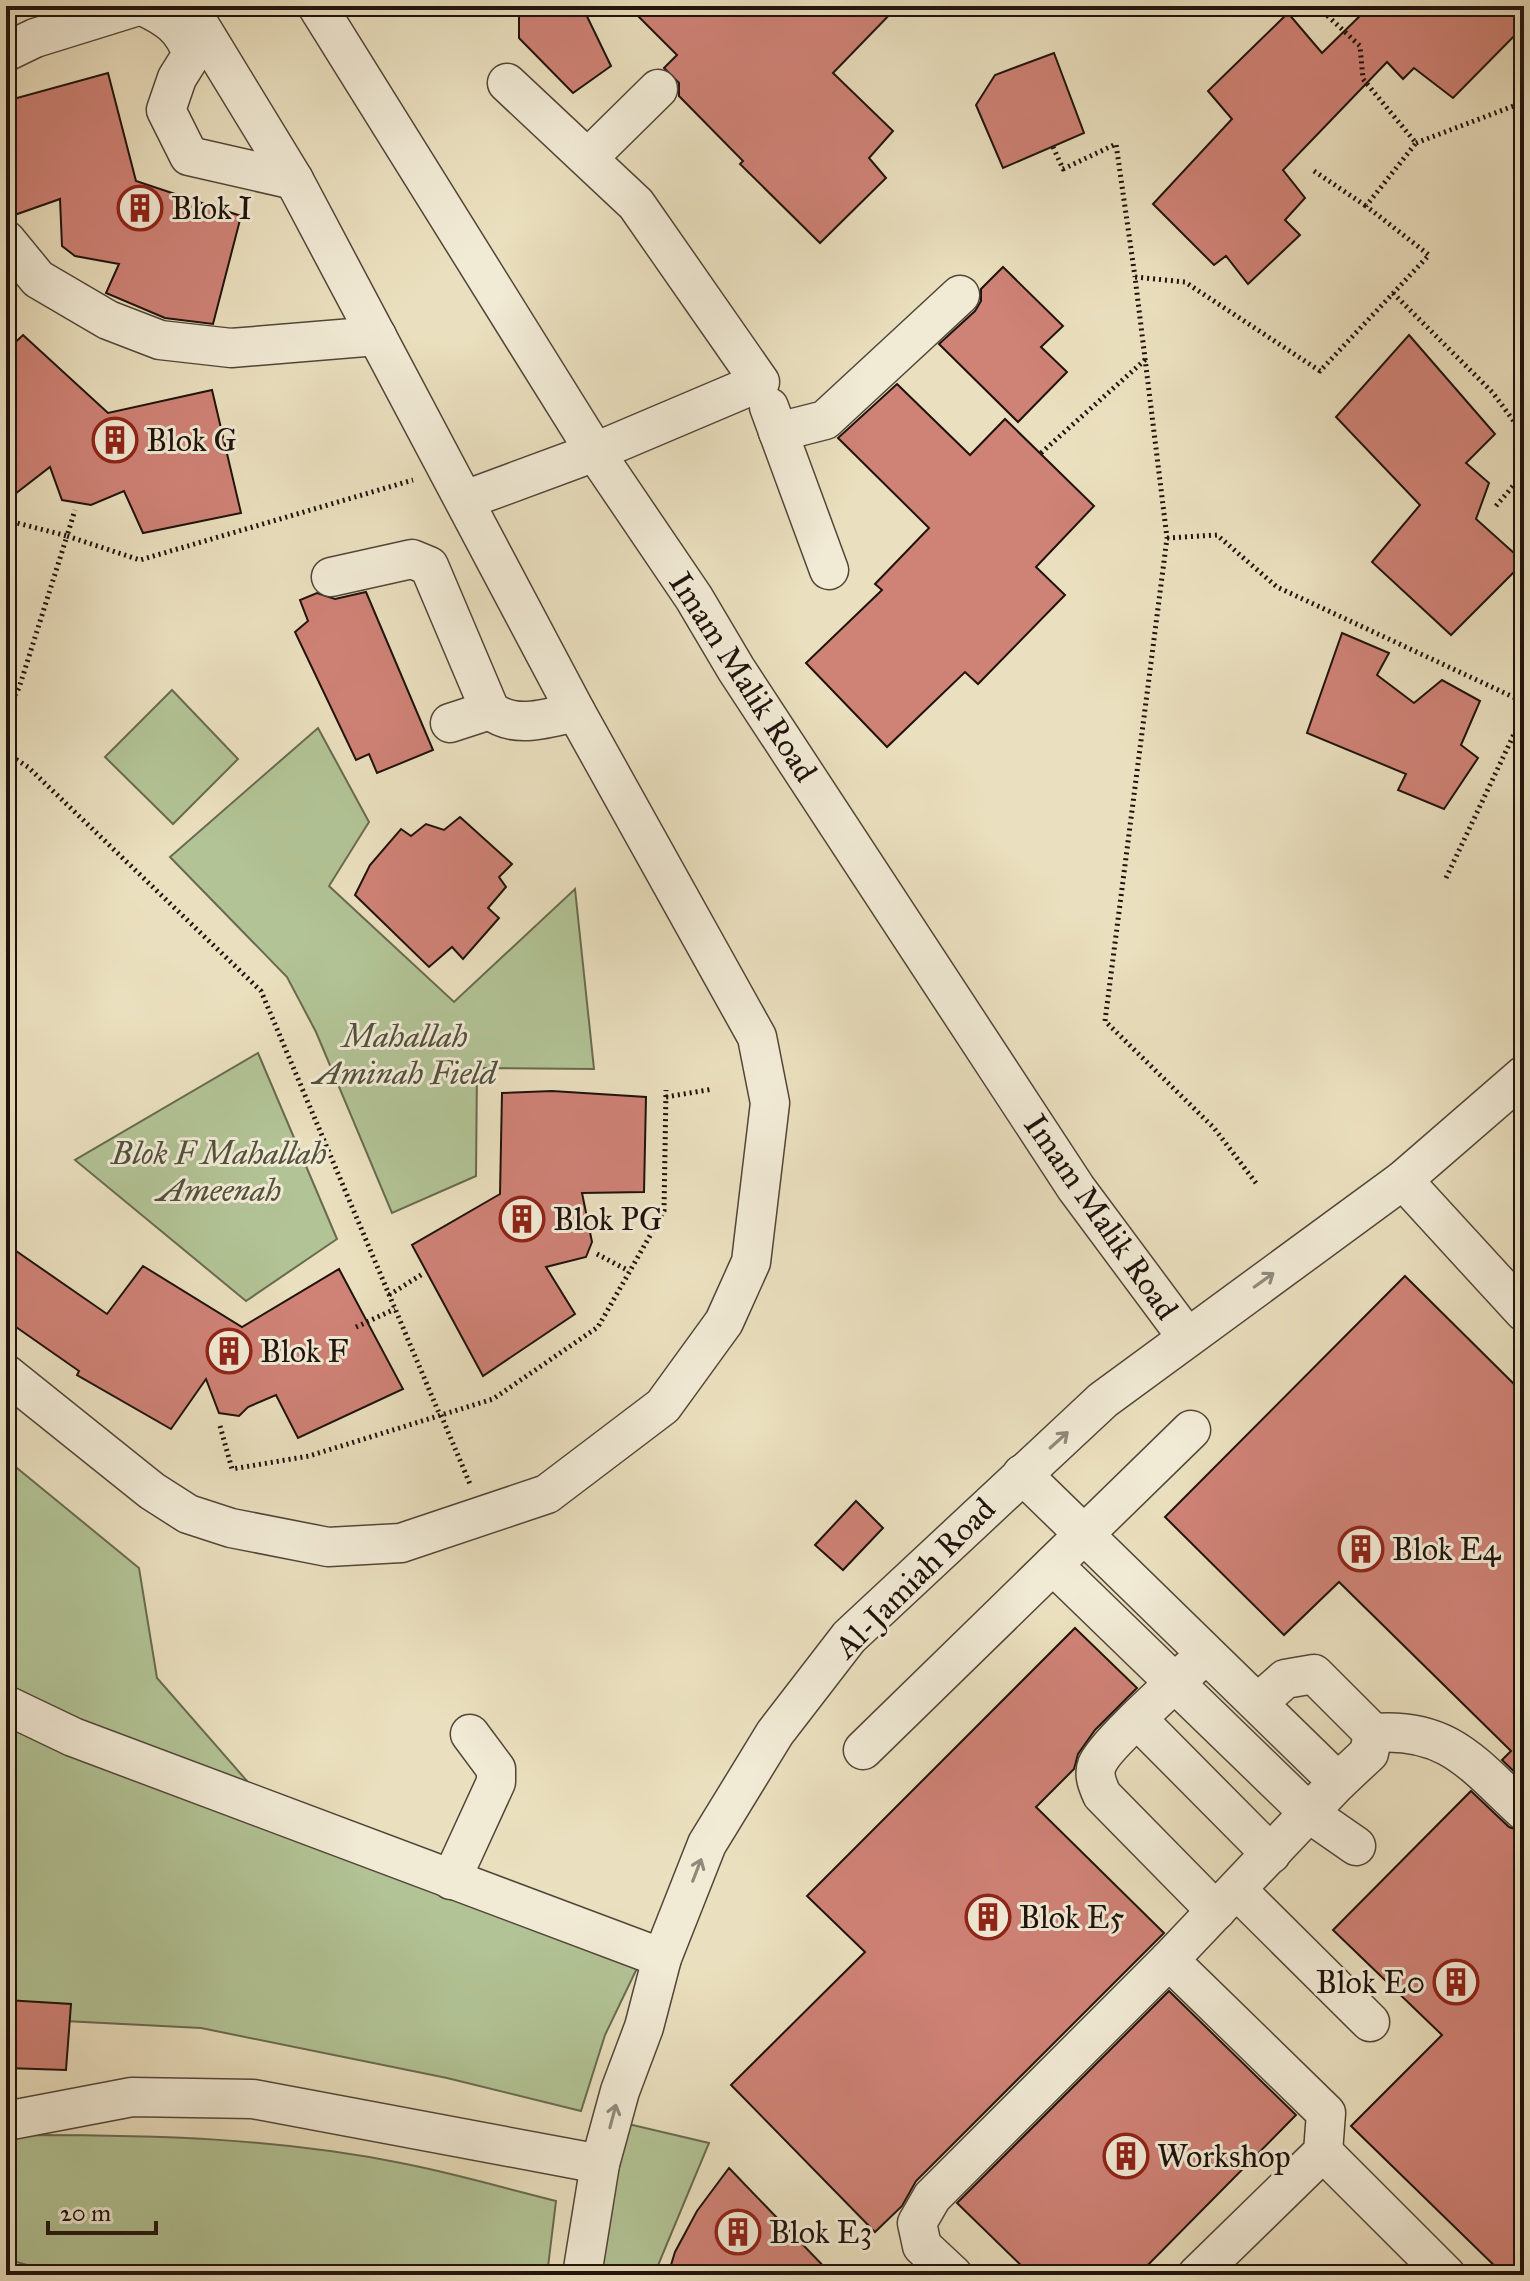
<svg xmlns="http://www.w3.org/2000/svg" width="1530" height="2281" font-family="'IM FELL Great Primer',serif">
	<rect width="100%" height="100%" fill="#eadfbe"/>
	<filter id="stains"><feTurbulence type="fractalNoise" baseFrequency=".0025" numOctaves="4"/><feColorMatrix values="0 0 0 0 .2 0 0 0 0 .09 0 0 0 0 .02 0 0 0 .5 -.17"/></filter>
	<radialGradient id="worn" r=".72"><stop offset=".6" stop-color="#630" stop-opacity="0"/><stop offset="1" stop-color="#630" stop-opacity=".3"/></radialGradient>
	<g fill="#b2c395" stroke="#686b50" stroke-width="2">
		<polygon points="172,690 238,759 173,824 105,757"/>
		<polygon points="318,728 369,822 329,886 454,1002 575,889 594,1069 477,1068 476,1176 392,1213 316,1032 287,977 170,857"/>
		<polygon points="258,1053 337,1239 246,1301 75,1160"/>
		<polygon points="6,1459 139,1568 157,1678 254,1789 641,1960 605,2035 581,2111 447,2078 201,2028 6,2018"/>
		<polygon points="607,2119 709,2143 654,2275 582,2275"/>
		<path d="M29,2135C153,2135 278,2138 401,2163C453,2173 504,2188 556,2201L547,2275H62L6,2259V2141Z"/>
	</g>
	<g fill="#cf8276" stroke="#1f130c" stroke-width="2">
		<polygon points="519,6 582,6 611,66 573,93 519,38"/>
		<polygon points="628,6 898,6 833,73 893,131 869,158 886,178 820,243 740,164 743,161 679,96 679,83 664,68 677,55"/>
		<polygon points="1370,6 1524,6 1524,26 1453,98 1414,68 1403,79 1387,62 1283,170 1305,198 1285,220 1300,235 1248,284 1226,256 1214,265 1153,204 1232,119 1208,91 1288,13 1322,53"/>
		<polygon points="1054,53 1084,133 1003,168 976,105 995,75"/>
		<polygon points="108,73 136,181 241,216 213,324 165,318 106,293 119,264 75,256 62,246 60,199 6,218 6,101"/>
		<polygon points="1003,267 1063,326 1041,347 1067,372 1018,422 939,344 975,311 981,301 981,289"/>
		<polygon points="23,335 108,413 212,390 241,513 143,533 124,491 91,505 62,500 50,467 6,501 6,351"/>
		<polygon points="1409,335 1495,434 1466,463 1489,483 1476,519 1524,562 1451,635 1372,562 1420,505 1336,417"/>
		<polygon points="897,384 970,455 1005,419 1094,506 1036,567 1065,595 978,684 965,672 887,747 806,663 882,590 875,584 929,528 838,438"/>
		<polygon points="366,592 433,750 377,773 369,754 356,760 295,632 308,621 300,600 317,593 335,599"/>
		<polygon points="1342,633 1389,653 1377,675 1414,703 1442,680 1480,701 1461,745 1478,758 1444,809 1398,790 1406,774 1307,733"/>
		<polygon points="460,817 512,864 499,877 506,887 488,908 499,918 463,959 452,947 429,967 355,895 370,865 401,829 411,836 426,824 444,830"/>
		<polygon points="552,1091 646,1097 644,1192 582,1193 592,1242 586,1257 546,1267 575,1314 483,1376 412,1245 500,1194 502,1093"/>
		<polygon points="6,1244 107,1314 143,1266 242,1327 339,1269 403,1389 298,1438 276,1395 248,1407 239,1416 219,1413 206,1379 171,1429 77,1375 79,1371 6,1320"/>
		<polygon points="1405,1276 1524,1394 1524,1781 1502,1760 1511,1751 1339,1582 1284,1635 1165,1517"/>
		<polygon points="856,1501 883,1528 843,1570 815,1545"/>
		<polygon points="1075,1628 1137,1688 1095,1730 1078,1754 1074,1769 1036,1807 1164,1933 916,2181 902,2206 875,2232 731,2085 865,1952 807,1896"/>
		<polygon points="1471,1791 1509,1827 1524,1832 1524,2275 1504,2275 1351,2126 1442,2035 1333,1930"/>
		<polygon points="1169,1991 1296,2115 1138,2275 1031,2275 957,2203"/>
		<polygon points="6,2000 71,2004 66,2070 6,2068"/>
		<polygon points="729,2168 832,2275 668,2275 675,2252 697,2211"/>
	</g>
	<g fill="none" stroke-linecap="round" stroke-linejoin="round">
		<g stroke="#524638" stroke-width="41">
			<g id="minor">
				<path d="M143,6C168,18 182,27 192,54L177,78L166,110L189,156L294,180"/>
				<polyline points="317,6 595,452 694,598 736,669 1076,1188 1186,1336"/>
				<polyline points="6,52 35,38 138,6"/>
				<polyline points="588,158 658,89"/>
				<polyline points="6,240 38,279 108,320 160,340 231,348 377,336"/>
				<polyline points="769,407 829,570"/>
				<polyline points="778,432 825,420 960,295"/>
				<polyline points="465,500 595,452 760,382 636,204 507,83"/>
				<path d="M331,577L412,559L429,566L490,710C515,730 546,718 576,712"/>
				<polyline points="450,723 490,710"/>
				<polyline points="1403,1180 1524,1312"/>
				<polyline points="6,1374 152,1491 188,1514 231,1528 328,1547 401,1543 547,1494 663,1406 724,1322 751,1262 770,1103 757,1037 576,712 294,180 188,6"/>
				<polyline points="1053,1565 1310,1814 1356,1846"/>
				<path d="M1193,1666C1175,1683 1103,1747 1097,1765C1093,1775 1098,1786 1102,1795L1216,1911"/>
				<polyline points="1258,1703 1285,1679 1314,1674 1373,1733 1369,1753 1338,1782"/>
				<polyline points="6,1705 73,1737 662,1958"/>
				<polyline points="1138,1720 1271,1854"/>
				<path d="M1373,1733C1448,1727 1473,1764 1524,1811"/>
				<polyline points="863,1750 1191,1430"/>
				<polyline points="451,1880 496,1782 496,1769 470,1734"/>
				<polyline points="1237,1890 1370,2022"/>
				<polyline points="1169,1960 1326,2113 1323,2152 1197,2275"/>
				<polyline points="6,2121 132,2097 253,2099 600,2164"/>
				<polyline points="1323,2152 1446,2275"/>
				<polyline points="582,2275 600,2164 620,2091 644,2027 662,1958 707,1844 775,1733 849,1637 1103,1400 1403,1180 1524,1075"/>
				<polyline points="953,2275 922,2246 917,2223 932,2197 1169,1960 1338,1782 1022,1474"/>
			</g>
		</g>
		<g stroke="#1f130c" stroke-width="5" stroke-dasharray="2 4" stroke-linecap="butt">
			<polyline points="1416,143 1524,102"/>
			<polyline points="1053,147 1063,169 1116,144 1135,277"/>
			<polyline points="1314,171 1366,206"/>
			<polyline points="1393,293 1493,393 1524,435"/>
			<polyline points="1041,453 1146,359"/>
			<polyline points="1496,506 1524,473"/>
			<polyline points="6,520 67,536 75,510"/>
			<polyline points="1167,538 1217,535 1277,587 1524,702"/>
			<polyline points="6,711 19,688 67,536 140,560 413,480"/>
			<polyline points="6,753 28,767 261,991 439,1413"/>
			<polyline points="1446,878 1524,713"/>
			<polyline points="666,1097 713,1089"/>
			<polyline points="1256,1183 1214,1128 1105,1021 1167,538 1135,277 1185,282 1320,371 1429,255 1366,206 1416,143 1363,79 1360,46 1317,6"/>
			<polyline points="597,1254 629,1271"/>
			<polyline points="389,1295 424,1273"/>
			<polyline points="356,1327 395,1309"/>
			<polyline points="441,1415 470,1484"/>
			<polyline points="220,1426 232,1469 309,1456 493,1399 598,1327 664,1211 666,1090"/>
		</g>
		<use href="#minor" stroke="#f1ead5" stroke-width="38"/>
	</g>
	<defs><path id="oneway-shaft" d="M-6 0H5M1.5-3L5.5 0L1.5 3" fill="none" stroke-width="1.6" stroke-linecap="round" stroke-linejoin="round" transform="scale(2)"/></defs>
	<g stroke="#92897b">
		<use href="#oneway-shaft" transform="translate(1264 1280) rotate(-36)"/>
		<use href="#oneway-shaft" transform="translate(1059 1440) rotate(-42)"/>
		<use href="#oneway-shaft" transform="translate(697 1870) rotate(-69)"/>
		<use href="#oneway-shaft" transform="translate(613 2116) rotate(-75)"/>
	</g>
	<defs>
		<g id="building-ring" transform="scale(2.3)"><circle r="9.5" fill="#f1ead5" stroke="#8f2418" stroke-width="1.5"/><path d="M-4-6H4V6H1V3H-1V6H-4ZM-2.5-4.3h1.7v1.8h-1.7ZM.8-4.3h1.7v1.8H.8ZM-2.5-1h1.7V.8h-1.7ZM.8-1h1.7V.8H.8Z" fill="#8f2418"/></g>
	</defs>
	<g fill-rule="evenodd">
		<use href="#building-ring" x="140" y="208"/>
		<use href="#building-ring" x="115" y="440"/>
		<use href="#building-ring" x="522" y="1219"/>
		<use href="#building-ring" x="229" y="1351"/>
		<use href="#building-ring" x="1361" y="1549"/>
		<use href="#building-ring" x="988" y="1917"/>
		<use href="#building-ring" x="1456" y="1982"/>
		<use href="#building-ring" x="1126" y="2156"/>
		<use href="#building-ring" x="738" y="2232"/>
	</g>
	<g text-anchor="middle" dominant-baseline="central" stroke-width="6" stroke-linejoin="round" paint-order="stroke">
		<g font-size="32" fill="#1f130c" stroke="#f1ead5" text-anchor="start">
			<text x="171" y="208">Blok I</text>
			<text x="146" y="440">Blok G</text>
			<text x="553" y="1219">Blok PG</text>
			<text x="260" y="1351">Blok F</text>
			<text x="1392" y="1549">Blok E4</text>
			<text x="1019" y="1917">Blok E5</text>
			<text x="1425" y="1982" text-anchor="end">Blok E0</text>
			<text x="1157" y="2156">Workshop</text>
			<text x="769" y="2232">Blok E3</text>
		</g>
		<g font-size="32" fill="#1f130c" stroke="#f1ead5">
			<text transform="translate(743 677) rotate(57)">Imam Malik Road</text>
			<text transform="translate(1101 1217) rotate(55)">Imam Malik Road</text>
			<text transform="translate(915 1578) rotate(-45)">Al-Jamiah Road</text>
		</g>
		<g font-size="32" font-style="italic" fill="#52513c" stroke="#f1ead5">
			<text x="405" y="1036">Mahallah<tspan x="405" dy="37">Aminah Field</tspan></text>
			<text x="219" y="1153">Blok F Mahallah<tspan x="219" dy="37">Ameenah</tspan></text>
		</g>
	</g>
	<rect width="1530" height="2281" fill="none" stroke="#eadfbe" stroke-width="32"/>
	<rect x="8" y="8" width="1514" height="2265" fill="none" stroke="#1f130c" stroke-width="4"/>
	<rect x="16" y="16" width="1498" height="2249" fill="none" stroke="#1f130c" stroke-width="2"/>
	<path d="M48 2221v12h108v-12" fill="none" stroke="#1f130c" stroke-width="4"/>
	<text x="60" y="2221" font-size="24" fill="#1f130c" stroke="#f1ead5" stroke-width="6" paint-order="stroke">20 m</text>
	<rect width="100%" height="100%" filter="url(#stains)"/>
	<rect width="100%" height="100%" fill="url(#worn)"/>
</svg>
